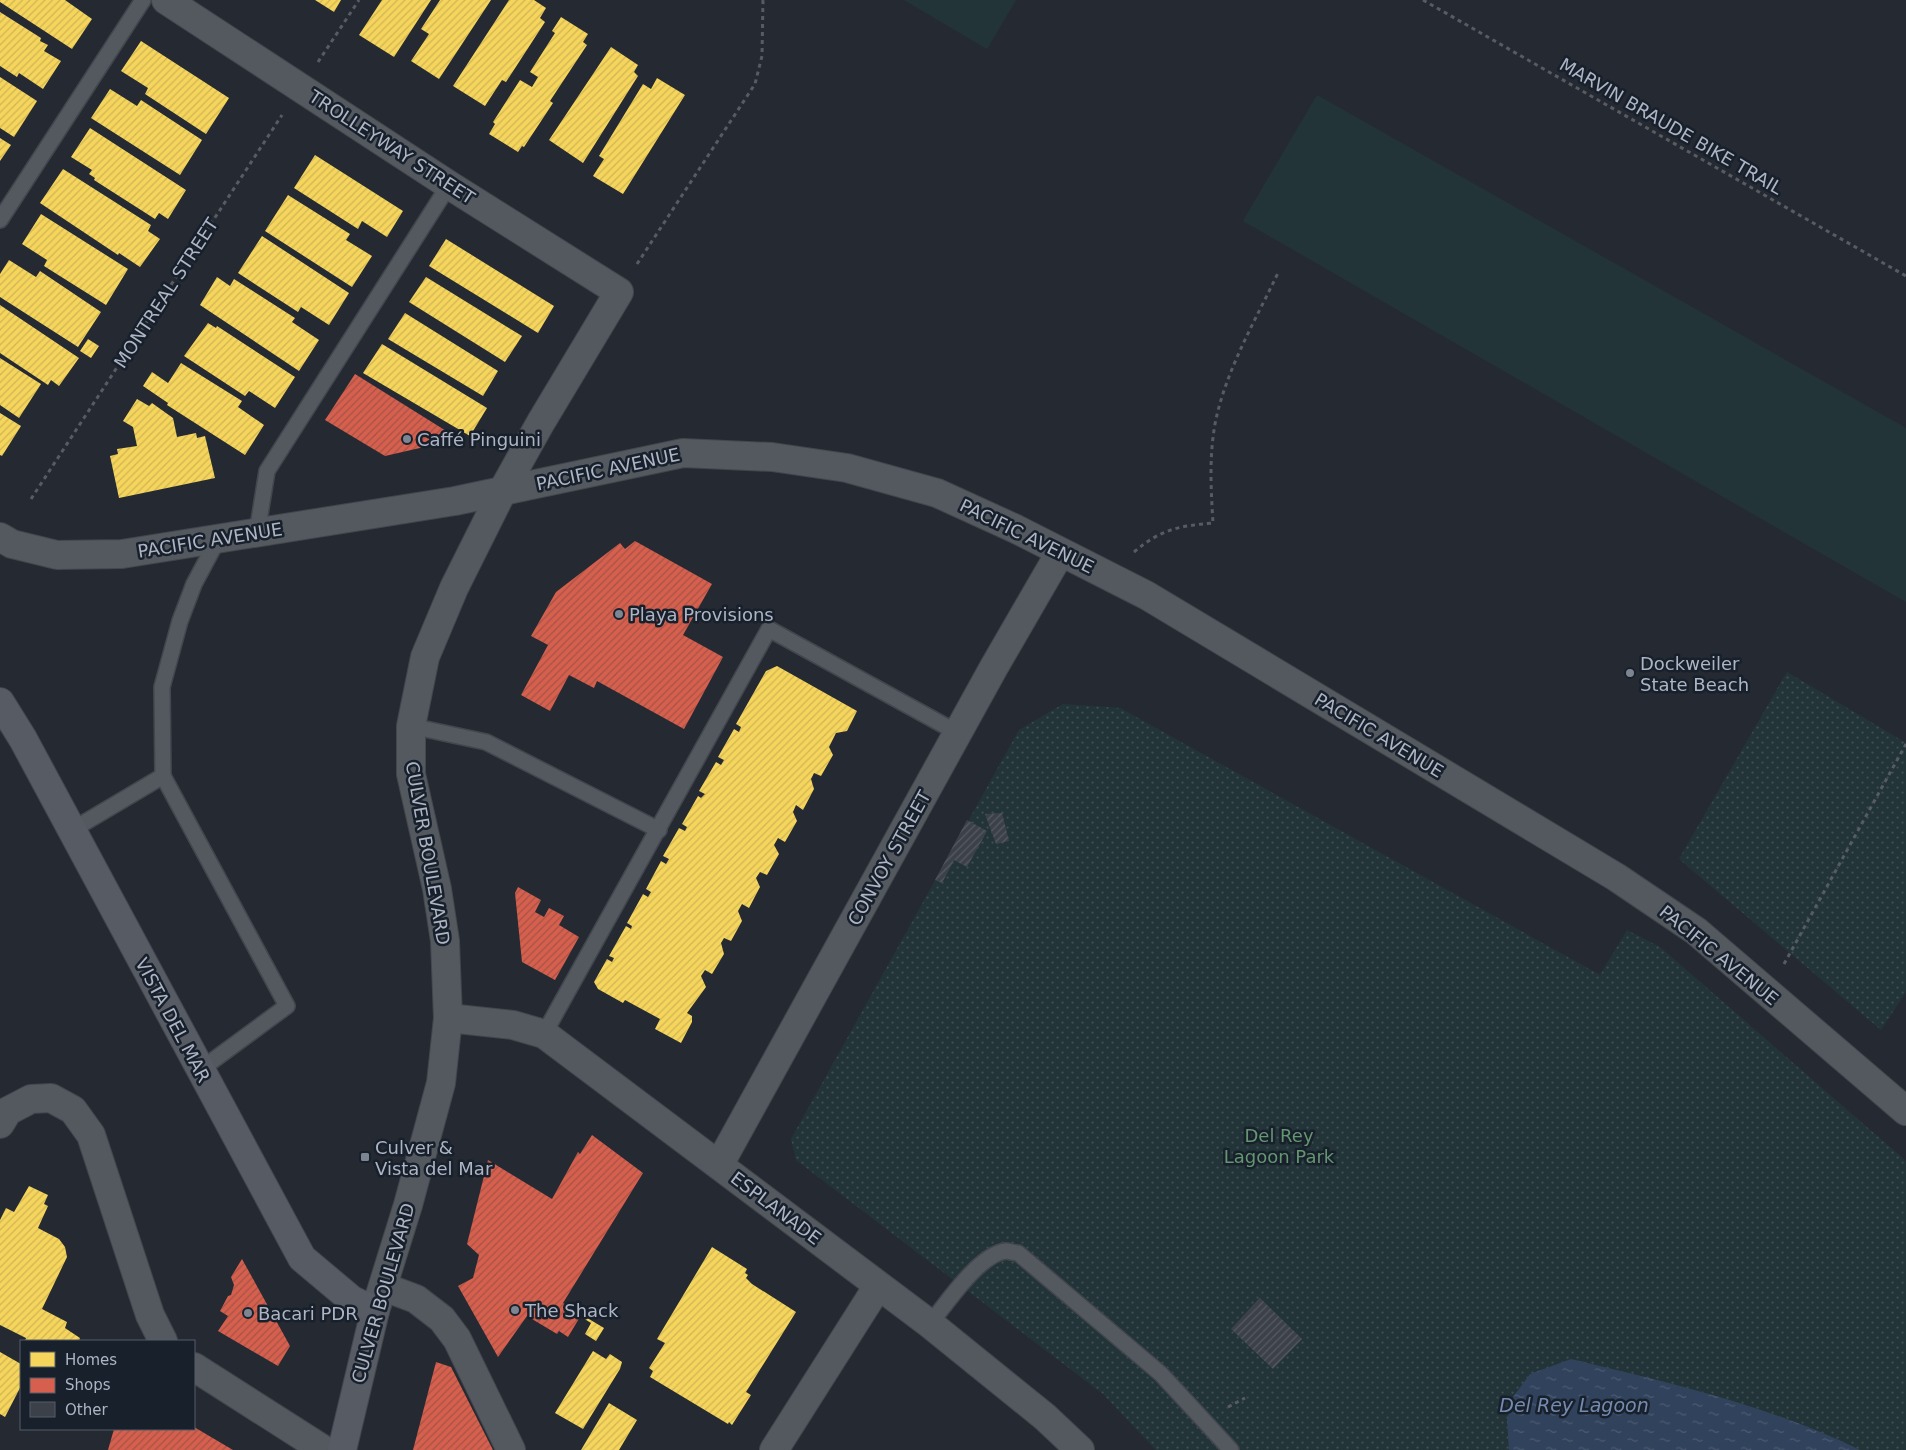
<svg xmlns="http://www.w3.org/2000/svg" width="1906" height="1450" font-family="'DejaVu Sans',sans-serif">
	<defs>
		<pattern id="park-dots" width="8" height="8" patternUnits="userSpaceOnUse" patternTransform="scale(1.25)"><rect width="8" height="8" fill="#223438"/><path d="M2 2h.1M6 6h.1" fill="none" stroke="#3f4f53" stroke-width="1.8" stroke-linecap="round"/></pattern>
		<pattern id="water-ripples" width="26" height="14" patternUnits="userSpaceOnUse" patternTransform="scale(1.25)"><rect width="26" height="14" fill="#31425c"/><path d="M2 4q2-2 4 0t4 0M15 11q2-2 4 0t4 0" fill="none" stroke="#4c5b72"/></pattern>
		<pattern id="homes-hatch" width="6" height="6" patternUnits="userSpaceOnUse" patternTransform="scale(1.25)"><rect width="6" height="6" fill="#f6d55c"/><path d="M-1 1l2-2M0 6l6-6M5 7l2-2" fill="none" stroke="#cfb555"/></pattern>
		<pattern id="shops-hatch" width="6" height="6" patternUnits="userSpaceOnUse" patternTransform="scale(1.25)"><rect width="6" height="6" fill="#d6604d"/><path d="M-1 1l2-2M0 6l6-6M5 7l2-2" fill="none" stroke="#a55348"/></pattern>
		<pattern id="building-hatch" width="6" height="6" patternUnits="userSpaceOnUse" patternTransform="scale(1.25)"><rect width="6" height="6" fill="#3c4149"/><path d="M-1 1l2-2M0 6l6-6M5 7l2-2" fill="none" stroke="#565a62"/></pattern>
	</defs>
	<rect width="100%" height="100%" fill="#252a32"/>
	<g fill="#223438">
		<polygon points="904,0 1016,0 987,49"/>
		<polygon points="1317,95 1906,428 1906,602 1243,221"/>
	</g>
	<g fill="url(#park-dots)">
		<polygon points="1787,672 1906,743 1906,992 1881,1030 1679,859"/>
		<polygon points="1063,704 1120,708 1600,975 1627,930 1660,947 1906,1161 1906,1450 1156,1450 1103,1394 796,1160 791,1139 1019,730"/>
	</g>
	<path fill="url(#water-ripples)" d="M1571,1359C1667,1382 1771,1406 1860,1450H1509L1507,1420L1513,1397L1530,1374Z"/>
	<g fill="url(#homes-hatch)">
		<polygon points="0,0 65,0 92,19 72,49 0,2"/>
		<polygon points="315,0 341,0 334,12"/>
		<polygon points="382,0 431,0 394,57 359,35"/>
		<polygon points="440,0 491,0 439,79 411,61 429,34 421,29"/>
		<polygon points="509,0 534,0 546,8 540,18 545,22 506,82 502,80 485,106 453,86"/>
		<polygon points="0,12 41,38 40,41 48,45 44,51 61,61 43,89 19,73 17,77 0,66"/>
		<polygon points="561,17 588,34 583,42 587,45 550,101 553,103 524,147 522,146 518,152 489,134 495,124 493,122 520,80 532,87 538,77 530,72 555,33 552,31"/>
		<polygon points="141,41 229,98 206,134 145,94 148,88 121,71"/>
		<polygon points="611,47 638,65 634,72 638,76 583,163 549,140"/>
		<polygon points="0,77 37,101 14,137 0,128"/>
		<polygon points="657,78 685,95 623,194 593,176 604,159 599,156 643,84 651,89"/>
		<polygon points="110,89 137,106 141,100 202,140 180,175 91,118"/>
		<polygon points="90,128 186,190 168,219 159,213 155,219 94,180 95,178 89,174 92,170 71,157"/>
		<polygon points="0,138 11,145 0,161"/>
		<polygon points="315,155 403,211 387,237 362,221 358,229 294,188"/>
		<polygon points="63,169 151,225 148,231 160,239 140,267 119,253 118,255 40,203"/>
		<polygon points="288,195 350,234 346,240 372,256 352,287 265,231"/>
		<polygon points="41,214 128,269 106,305 44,266 47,260 22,244"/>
		<polygon points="262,236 349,293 329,325 301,307 298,312 238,273"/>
		<polygon points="446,239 554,306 538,333 429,266"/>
		<polygon points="9,260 36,277 40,271 101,312 78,347 0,297 0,274"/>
		<polygon points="217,277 230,286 234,279 295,318 292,322 319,340 299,371 200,305"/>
		<polygon points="426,277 522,336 505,362 409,302"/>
		<polygon points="0,305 79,358 59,386 51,380 48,385 0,353"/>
		<polygon points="405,313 498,371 483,396 388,339"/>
		<polygon points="208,323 216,328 217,326 295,377 275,408 249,391 245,396 184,356"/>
		<polygon points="88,339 99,346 91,358 80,351"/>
		<polygon points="382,344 487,408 470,436 363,373"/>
		<polygon points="0,358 41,384 19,418 0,405"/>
		<polygon points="181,363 242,401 238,407 264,425 245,455 167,405 168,403 143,386 152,372 168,383"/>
		<polygon points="137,399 149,406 152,403 173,418 177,437 196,433 197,438 205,436 215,478 119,498 110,456 118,454 117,449 137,446 133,427 123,421"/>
		<polygon points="0,413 21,426 2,456 0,455"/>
		<polygon points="777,666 857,711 847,731 836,733 829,747 833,755 821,776 814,773 811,779 814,789 803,810 796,805 793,812 797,821 785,842 778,838 774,845 779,854 767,875 760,872 756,878 760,887 749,908 742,904 738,911 742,921 731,941 724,938 721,943 724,954 712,974 705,970 701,976 706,987 687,1013 692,1016 692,1022 681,1043 655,1029 660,1019 625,1000 623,1003 598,989 594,982 607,959 612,962 614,958 609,956 626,926 631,929 632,926 627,923 643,894 648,897 651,892 646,889 661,861 666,864 669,859 663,856 679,828 685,831 687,827 682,824 698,796 701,798 705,794 699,791 716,762 721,765 724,760 718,757 734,729 739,732 741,727 736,724 766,671"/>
		<polygon points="29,1186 48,1195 44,1204 48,1206 38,1228 59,1239 65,1247 67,1257 42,1309 67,1322 65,1328 80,1338 79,1341 25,1341 26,1338 0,1325 0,1220 6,1208 14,1212"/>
		<polygon points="712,1247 747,1269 745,1273 748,1275 746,1278 752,1284 796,1312 746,1392 751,1395 732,1425 729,1422 728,1424 650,1377 653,1371 649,1368 665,1343 657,1339"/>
		<polygon points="584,1316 604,1328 596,1341 585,1334 591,1323 583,1318"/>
		<polygon points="593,1351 606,1359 610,1354 622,1362 620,1369 583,1429 555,1413"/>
		<polygon points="0,1352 21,1364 21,1386 5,1417 0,1414"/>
		<polygon points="609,1403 637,1420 619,1450 581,1450"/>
	</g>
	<g fill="url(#shops-hatch)">
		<polygon points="355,374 459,439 385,456 325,420"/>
		<polygon points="635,541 712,584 683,635 723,657 684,729 597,681 594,688 569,675 550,711 521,695 548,645 531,636 556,592 620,543 625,549"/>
		<polygon points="518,887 541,900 535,912 544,917 549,908 564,916 559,925 579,937 555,980 522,962 515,893"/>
		<polygon points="592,1135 643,1173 563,1303 569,1306 567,1309 580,1317 568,1337 559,1331 557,1334 527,1316 498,1357 458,1286 473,1278 479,1255 467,1244 488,1160 552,1199 578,1152 580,1154"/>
		<polygon points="242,1259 290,1346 278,1366 218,1331 228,1316 220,1311 228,1296 231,1295 234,1285 231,1277"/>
		<polygon points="436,1362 451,1367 493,1450 413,1450"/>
		<polygon points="194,1427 233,1450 108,1450 114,1429"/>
	</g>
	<g fill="url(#building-hatch)">
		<polygon points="1002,813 1009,841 996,844 985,814"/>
		<polygon points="967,820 987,831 967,867 954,860 942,883 935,880"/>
		<polygon points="1260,1298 1302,1339 1273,1369 1231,1329"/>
	</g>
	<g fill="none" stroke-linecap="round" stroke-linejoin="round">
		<g stroke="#42464d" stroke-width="18">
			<g id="service">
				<polyline points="0,220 143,0"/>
				<polyline points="257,533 267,471 449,185"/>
				<polyline points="411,726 486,742 659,830"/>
				<polyline points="72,830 163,776"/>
				<polyline points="544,1034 769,629 958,733"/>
				<polyline points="200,1070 287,1006 163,776 162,687 180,621 194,584 218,539"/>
				<path d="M930,1324C946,1304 979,1254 1006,1251C1009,1251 1014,1253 1018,1253L1161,1374L1231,1450"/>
			</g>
		</g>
		<g stroke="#42464d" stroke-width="30">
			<g id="minor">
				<polyline points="166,0 449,185 619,292 541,422 503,490 454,588 425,657 411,726 411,774 437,889 445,941 448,1018 441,1083 408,1205 375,1311"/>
				<polyline points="0,537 12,544 57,555 122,554 455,501 683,453 772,457 847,468 937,493 1016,529 1146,595 1616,877 1696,931 1906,1111"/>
				<polyline points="448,1018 513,1025 544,1034 930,1324 1045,1417 1080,1450"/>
				<polyline points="0,1124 8,1111 31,1099 51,1098 73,1110 91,1135 150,1315 163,1341"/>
				<polyline points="719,1165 994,667 1060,553"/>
				<polyline points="384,1287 416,1299 442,1319 457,1339 511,1450"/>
				<polyline points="194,1367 324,1450"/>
				<polyline points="774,1450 878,1286"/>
			</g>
		</g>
		<g stroke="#42474f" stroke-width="30">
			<polyline id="primary" points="0,702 23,739 302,1258 352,1300 375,1311 342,1450"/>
		</g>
		<g stroke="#575c63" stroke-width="3" stroke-dasharray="4 4" stroke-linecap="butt">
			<polyline points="1423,0 1906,276"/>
			<polyline points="318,62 359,0"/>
			<polyline points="637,264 755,84 762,56 763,0"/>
			<polyline points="31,499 282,115"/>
			<path d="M1134,552C1161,529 1179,526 1213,523C1211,491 1209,457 1215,424C1225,372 1255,321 1278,273"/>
			<polyline points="1784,964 1906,744"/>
			<polyline points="1228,1407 1245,1398"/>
		</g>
		<use href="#service" stroke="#545960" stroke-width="15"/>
		<use href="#minor" stroke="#545960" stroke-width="28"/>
		<use href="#primary" stroke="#575b63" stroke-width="28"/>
	</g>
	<g fill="#7d8492" stroke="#18202c" stroke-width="2">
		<circle cx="407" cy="439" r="5"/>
		<circle cx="619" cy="614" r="5"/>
		<circle cx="1630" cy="673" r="5"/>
		<rect x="360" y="1152" width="10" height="10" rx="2.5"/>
		<circle cx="515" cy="1310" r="5"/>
		<circle cx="248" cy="1313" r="5"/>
	</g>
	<g text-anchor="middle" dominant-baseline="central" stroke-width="5" stroke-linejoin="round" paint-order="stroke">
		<g font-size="18" fill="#adb5c5" stroke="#18202c">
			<text transform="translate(1671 126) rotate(30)">MARVIN BRAUDE BIKE TRAIL</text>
			<text transform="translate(392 147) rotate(33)">TROLLEYWAY STREET</text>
			<text transform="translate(166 293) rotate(-57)">MONTREAL STREET</text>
			<text transform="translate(608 469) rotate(-12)">PACIFIC AVENUE</text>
			<text transform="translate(1027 536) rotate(26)">PACIFIC AVENUE</text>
			<text transform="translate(210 540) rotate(-9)">PACIFIC AVENUE</text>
			<text transform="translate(1379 735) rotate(31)">PACIFIC AVENUE</text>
			<text transform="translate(428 853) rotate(80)">CULVER BOULEVARD</text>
			<text transform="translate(889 858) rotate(-61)">CONVOY STREET</text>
			<text transform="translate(1719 955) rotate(39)">PACIFIC AVENUE</text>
			<text transform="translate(173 1020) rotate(62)">VISTA DEL MAR</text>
			<text transform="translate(776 1208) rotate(37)">ESPLANADE</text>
			<text transform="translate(383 1293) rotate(-74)">CULVER BOULEVARD</text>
		</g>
		<g font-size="18" fill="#adb5c5" stroke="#18202c" text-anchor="start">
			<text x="417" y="439">Caffé Pinguini</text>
			<text x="629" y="614">Playa Provisions</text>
			<text x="1640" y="663">Dockweiler<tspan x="1640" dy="21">State Beach</tspan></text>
			<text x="375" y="1147">Culver &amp;<tspan x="375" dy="21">Vista del Mar</tspan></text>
			<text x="525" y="1310">The Shack</text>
			<text x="258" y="1313">Bacari PDR</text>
		</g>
		<g font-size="18" fill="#649671" stroke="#18202c">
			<text x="1279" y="1135">Del Rey<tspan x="1279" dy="21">Lagoon Park</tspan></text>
		</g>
		<g font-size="19" font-style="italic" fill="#748baf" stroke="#18202c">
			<text x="1574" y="1405">Del Rey Lagoon</text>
		</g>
	</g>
	<rect x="20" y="1340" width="175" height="90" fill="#18202c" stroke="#545c69"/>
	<rect x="30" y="1352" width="25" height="15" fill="#f6d55c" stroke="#545c69"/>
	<text x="65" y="1365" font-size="15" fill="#adb5c5">Homes</text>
	<rect x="30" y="1378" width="25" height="15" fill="#d6604d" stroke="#545c69"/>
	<text x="65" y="1390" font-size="15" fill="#adb5c5">Shops</text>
	<rect x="30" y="1402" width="25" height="15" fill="#3c4149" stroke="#545c69"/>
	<text x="65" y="1415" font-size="15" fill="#adb5c5">Other</text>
</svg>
